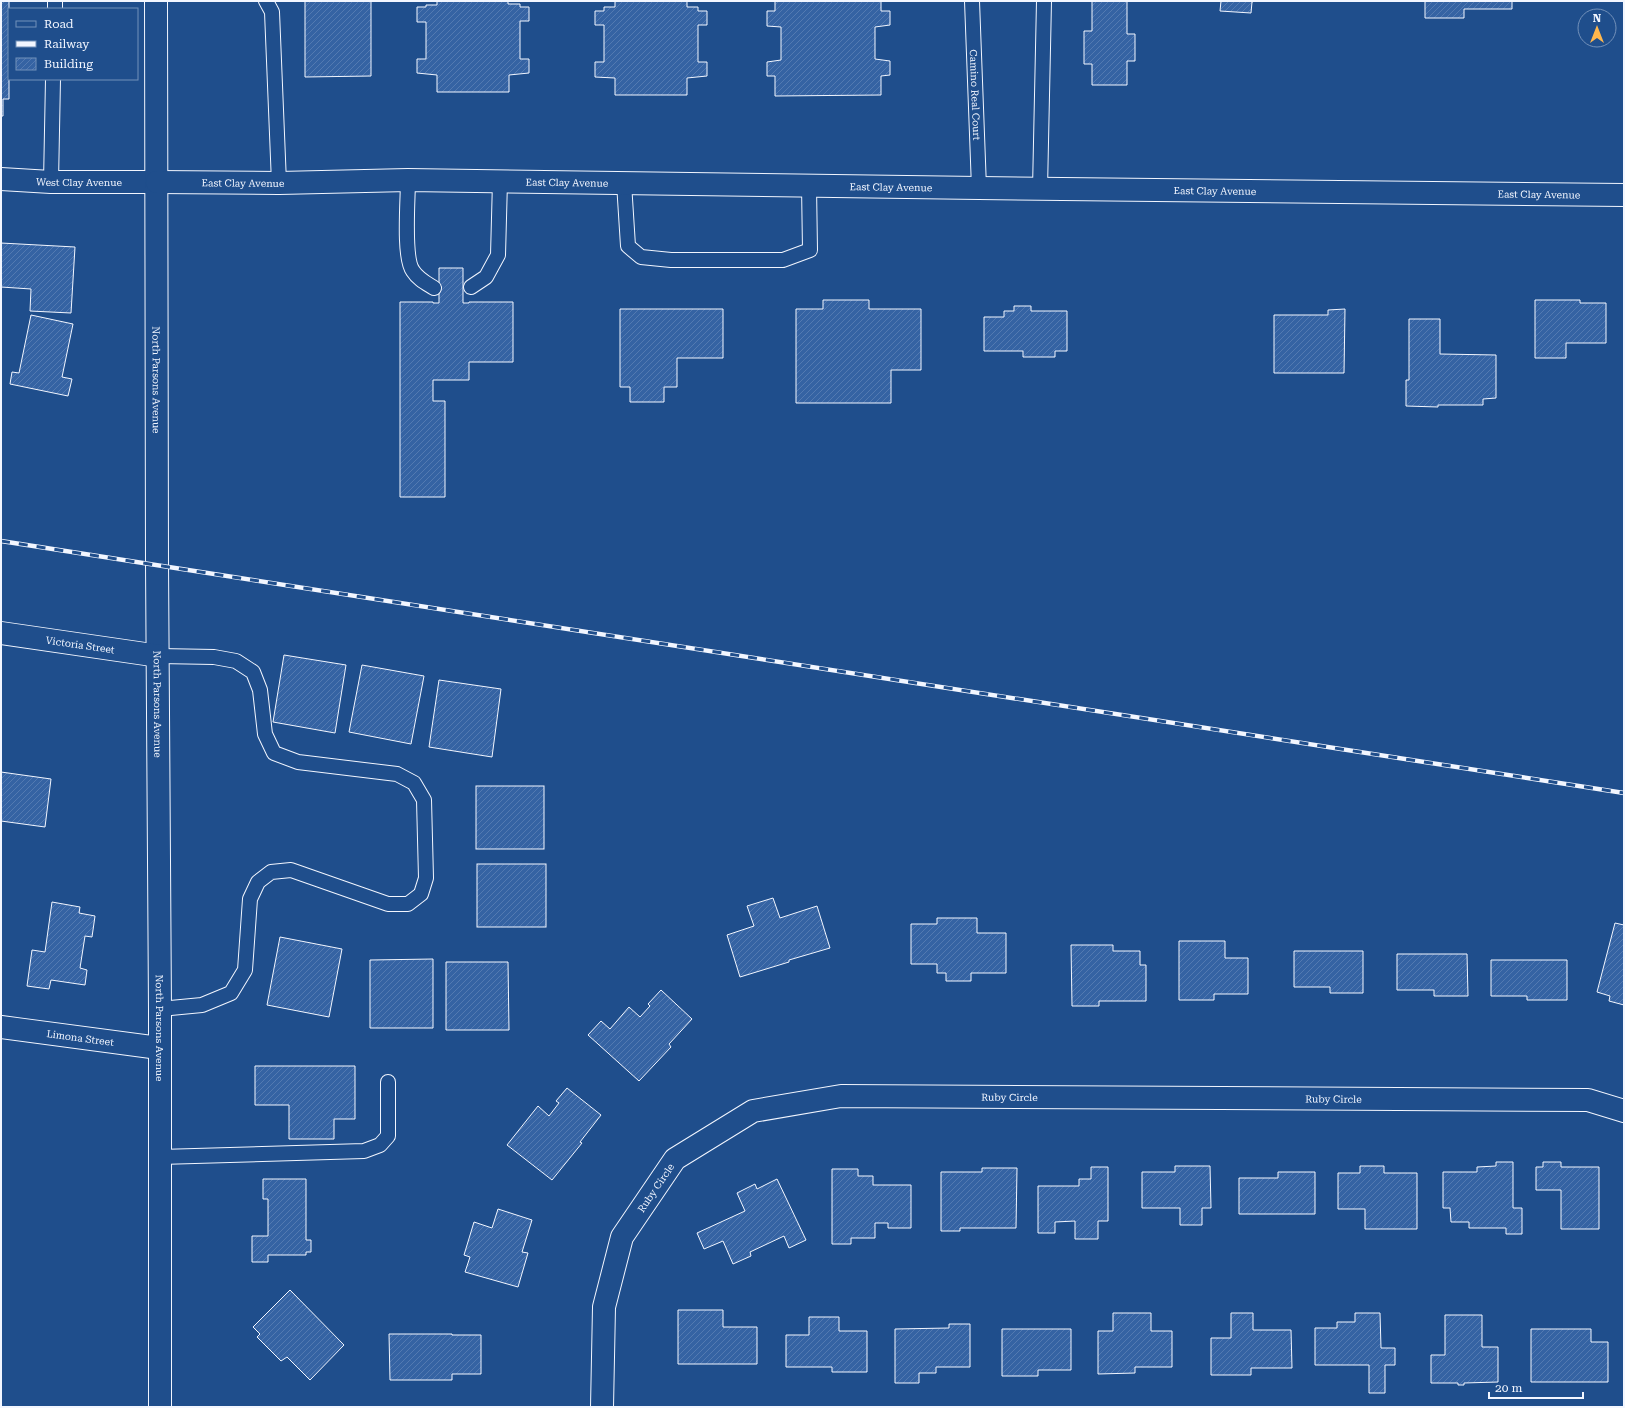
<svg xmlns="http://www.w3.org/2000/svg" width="1625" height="1408" font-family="'Roboto Serif',serif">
	<defs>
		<pattern id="building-hatch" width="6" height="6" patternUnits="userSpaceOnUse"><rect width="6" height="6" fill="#3563a3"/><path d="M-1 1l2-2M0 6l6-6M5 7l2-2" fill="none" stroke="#537ab1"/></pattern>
	</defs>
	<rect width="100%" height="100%" fill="#1f4e8c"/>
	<g fill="url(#building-hatch)" stroke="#f2f6ff">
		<polygon points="1,1 9,1 9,99 3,99 3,116 1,116"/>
		<polygon points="305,1 371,1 371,76 305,77"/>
		<polygon points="437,1 508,1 508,4 520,4 520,7 529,7 529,21 520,21 520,59 529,59 529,73 509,75 509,92 437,92 437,75 417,73 417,59 426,59 426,22 417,22 417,7 426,7 426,5 437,5"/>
		<polygon points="615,1 687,1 687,7 698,7 698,11 707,11 707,25 698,25 698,62 707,62 707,76 687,78 687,95 615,95 615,78 595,77 595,62 604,62 604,25 595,25 595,11 604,11 604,7 615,7"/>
		<polygon points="775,1 881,1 881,11 890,11 890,25 875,27 875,59 890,61 890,75 881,76 881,95 775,96 775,76 767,76 767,62 781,60 781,27 767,26 767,11 775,11"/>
		<polygon points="1092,1 1127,1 1127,34 1135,34 1135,61 1127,61 1127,85 1092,85 1092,64 1084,64 1084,31 1092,31"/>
		<polygon points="1221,1 1255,1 1252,2 1251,13 1220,11"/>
		<polygon points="1425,1 1512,1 1512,9 1464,9 1464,18 1425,18"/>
		<polygon points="1,243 75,247 71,313 30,311 31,289 1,287"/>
		<polygon points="439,268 463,268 463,303 469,303 469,302 513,302 513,362 469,362 469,380 433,380 433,401 445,401 445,497 400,497 400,302 433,302 433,303 439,303"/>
		<polygon points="823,300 869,300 869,309 921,309 921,370 891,370 891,403 796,403 796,309 823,309"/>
		<polygon points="1535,300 1580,300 1580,303 1606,303 1606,343 1566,343 1566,358 1535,358"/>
		<polygon points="1014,306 1031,306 1031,311 1067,311 1067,351 1055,351 1055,357 1023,357 1023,351 984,351 984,317 1004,317 1004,311 1014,311"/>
		<polygon points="620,309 723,309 723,358 677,358 677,387 664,387 664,402 630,402 630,387 620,387"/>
		<polygon points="1345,309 1344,373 1274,373 1274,315 1328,315 1328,310"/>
		<polygon points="31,315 73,324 62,377 72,379 68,396 10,384 12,372 19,373"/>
		<polygon points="1409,319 1440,319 1440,354 1496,355 1496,398 1483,399 1483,405 1438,405 1438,407 1406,406 1406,380 1409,380"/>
		<polygon points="284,655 346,665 335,733 273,722"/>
		<polygon points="362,665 424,676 411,744 349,732"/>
		<polygon points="439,680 501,689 492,757 429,747"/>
		<polygon points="1,772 51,779 45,827 1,821"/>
		<rect x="476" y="786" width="68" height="63"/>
		<rect x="477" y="864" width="69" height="63"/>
		<polygon points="773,898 780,918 817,906 830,948 789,960 789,962 740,977 727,935 754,926 747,906"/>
		<polygon points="52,902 80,907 79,913 95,916 92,937 85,936 80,968 87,970 85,985 51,980 49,989 27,986 32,950 45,952"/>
		<polygon points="937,918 977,918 977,933 1006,933 1006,973 971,973 971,981 946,981 946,973 937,973 937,964 911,964 911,924 937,924"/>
		<polygon points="1615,923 1624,925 1624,1005 1609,1001 1610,996 1597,992"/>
		<polygon points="280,937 342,949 329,1017 267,1005"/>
		<polygon points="1179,941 1225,941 1225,958 1248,958 1248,994 1214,994 1214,1000 1179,1000"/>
		<polygon points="1071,945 1113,945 1113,951 1140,951 1140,965 1146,965 1146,1001 1099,1001 1099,1006 1072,1006"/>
		<polygon points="1294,951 1363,951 1363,993 1330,993 1330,987 1294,987"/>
		<polygon points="1397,954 1467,954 1468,996 1434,996 1434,990 1397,990"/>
		<polygon points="433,959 433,1028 370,1028 370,960"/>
		<polygon points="1491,960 1567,960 1567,1000 1527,1000 1527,996 1491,996"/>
		<polygon points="446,962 508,962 509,1030 446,1030"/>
		<polygon points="661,990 692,1019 669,1044 671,1047 639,1081 588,1035 601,1021 610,1029 629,1007 640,1017 650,1006 648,1004"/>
		<polygon points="255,1066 355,1066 355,1119 334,1119 334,1139 289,1139 289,1105 255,1105"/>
		<polygon points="567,1088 601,1115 580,1142 582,1143 552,1180 507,1145 538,1106 549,1116 559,1103 556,1101"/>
		<polygon points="1496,1162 1513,1162 1513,1208 1522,1208 1522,1234 1506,1234 1506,1228 1469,1228 1469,1222 1451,1222 1450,1208 1443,1208 1443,1172 1477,1172 1477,1167 1496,1166"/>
		<polygon points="1543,1162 1561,1162 1561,1167 1599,1167 1599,1229 1561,1229 1561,1190 1536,1190 1536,1167 1543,1167"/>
		<polygon points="1175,1166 1210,1166 1211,1208 1202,1208 1202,1225 1180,1225 1180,1208 1142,1208 1142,1172 1175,1172"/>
		<polygon points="1360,1166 1384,1166 1384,1173 1417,1173 1417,1229 1365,1229 1365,1209 1338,1209 1338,1173 1360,1173"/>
		<polygon points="1091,1167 1108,1167 1108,1221 1098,1221 1098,1239 1075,1239 1075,1221 1055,1222 1055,1233 1038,1233 1038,1186 1079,1186 1079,1179 1091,1179"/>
		<polygon points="982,1168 1017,1168 1016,1228 960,1228 960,1231 941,1231 941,1172 982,1172"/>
		<polygon points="832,1169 858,1169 858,1176 873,1176 873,1185 911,1185 911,1228 888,1228 888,1223 875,1223 875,1238 851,1238 851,1244 832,1244"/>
		<polygon points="1278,1172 1315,1172 1315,1214 1239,1214 1239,1178 1278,1178"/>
		<polygon points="263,1179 306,1179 306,1240 311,1240 311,1252 306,1252 306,1255 268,1255 268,1262 252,1262 252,1236 268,1236 268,1199 263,1199"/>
		<polygon points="777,1179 806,1240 789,1248 784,1236 750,1252 751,1256 733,1264 723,1241 704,1249 697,1233 745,1211 737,1193 755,1184 757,1189"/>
		<polygon points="498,1209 532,1220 522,1252 528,1253 518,1287 465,1272 470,1257 464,1255 474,1222 492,1228"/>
		<polygon points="290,1290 344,1345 310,1380 287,1357 281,1361 257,1337 260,1334 253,1327"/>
		<polygon points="678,1310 723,1310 723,1327 757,1327 757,1364 678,1364"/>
		<polygon points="1113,1313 1151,1313 1151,1331 1172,1331 1172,1367 1135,1367 1135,1373 1098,1374 1098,1331 1113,1331"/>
		<polygon points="1231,1313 1253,1313 1253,1330 1291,1330 1292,1368 1251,1368 1251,1375 1211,1375 1211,1338 1231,1338"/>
		<polygon points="1355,1313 1380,1313 1381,1348 1395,1348 1395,1365 1385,1365 1385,1393 1369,1393 1369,1365 1315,1365 1315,1328 1337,1328 1337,1322 1355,1322"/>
		<polygon points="1445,1315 1482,1315 1482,1347 1498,1347 1498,1382 1464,1383 1464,1385 1458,1385 1458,1383 1431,1383 1431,1355 1445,1355"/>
		<polygon points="809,1317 839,1317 839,1331 867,1331 867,1372 832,1372 832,1367 786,1367 786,1335 809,1335"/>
		<polygon points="949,1324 970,1324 970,1367 936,1367 936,1373 919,1373 919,1383 895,1383 895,1329 949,1328"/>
		<polygon points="1002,1329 1071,1329 1071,1370 1038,1370 1038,1376 1002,1376"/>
		<polygon points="1531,1329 1591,1329 1591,1342 1608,1342 1608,1382 1531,1382"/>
		<polygon points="389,1334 452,1334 452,1335 481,1335 481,1374 452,1374 452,1380 390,1380"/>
	</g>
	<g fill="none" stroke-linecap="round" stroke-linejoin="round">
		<g stroke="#f2f6ff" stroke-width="16">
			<g id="lane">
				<polyline points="266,1 272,12 279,183"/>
				<path id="s1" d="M972,1L979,188"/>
				<polyline points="55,9 55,1"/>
				<path d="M408,180C408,199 403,258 413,271C418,279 426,283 434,288"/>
				<polyline points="51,182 53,79"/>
				<polyline points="624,183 628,246 641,257 671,260 783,260 810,250 809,186"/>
				<polyline points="1040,189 1044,1"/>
				<polyline points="471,287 486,277 498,255 500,181"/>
				<polyline points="159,656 214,657 236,661 253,672 260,690 265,734 274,753 298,762 397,774 414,783 424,800 426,878 421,894 408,904 388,904 291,870 271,872 258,882 250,899 245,970 231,993 202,1005 160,1009"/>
				<polyline points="160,1157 364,1151 380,1145 388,1136 388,1082"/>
			</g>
		</g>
		<g stroke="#f2f6ff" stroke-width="24">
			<g id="street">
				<path id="s2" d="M1,179L51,182H157"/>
				<path id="s3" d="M1,1027L159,1048"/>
				<path id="s4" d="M602,1407L604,1307L622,1237L675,1159L753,1111L841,1096L1588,1100L1624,1111"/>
			</g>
		</g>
		<g stroke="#f2f6ff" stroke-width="24">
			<g id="secondary">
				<path id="s5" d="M156,1L157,564L160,1009V1407"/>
				<path id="s6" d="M157,182L279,183L408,180L979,188L1624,195"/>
				<path id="s7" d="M1,633L159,656"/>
			</g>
		</g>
		<use href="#lane" stroke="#1f4e8c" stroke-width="14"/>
		<use href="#street" stroke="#1f4e8c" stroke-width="22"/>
		<use href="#secondary" stroke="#1f4e8c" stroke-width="22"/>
		<g stroke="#f2f6ff" stroke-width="4.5">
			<polyline id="rail" points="1,541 1624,793"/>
		</g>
		<use href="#rail" stroke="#1f4e8c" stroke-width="3" stroke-dasharray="9" stroke-linecap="butt"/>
	</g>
	<g text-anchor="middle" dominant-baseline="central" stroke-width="3" stroke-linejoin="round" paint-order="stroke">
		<g font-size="10" fill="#f2f6ff" stroke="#1f4e8c">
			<text stroke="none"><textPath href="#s1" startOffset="94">Camino Real Court</textPath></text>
			<text stroke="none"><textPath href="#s2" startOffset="78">West Clay Avenue</textPath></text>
			<text stroke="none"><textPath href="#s6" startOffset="86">East Clay Avenue</textPath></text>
			<text stroke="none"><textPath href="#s6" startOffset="410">East Clay Avenue</textPath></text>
			<text stroke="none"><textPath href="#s6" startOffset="734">East Clay Avenue</textPath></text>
			<text stroke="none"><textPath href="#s6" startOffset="1058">East Clay Avenue</textPath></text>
			<text stroke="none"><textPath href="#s6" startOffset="1382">East Clay Avenue</textPath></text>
			<text stroke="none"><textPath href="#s5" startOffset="379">North Parsons Avenue</textPath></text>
			<text stroke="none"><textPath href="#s7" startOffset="80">Victoria Street</textPath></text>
			<text stroke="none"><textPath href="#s5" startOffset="703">North Parsons Avenue</textPath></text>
			<text stroke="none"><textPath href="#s5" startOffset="1027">North Parsons Avenue</textPath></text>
			<text stroke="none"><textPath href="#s3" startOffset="80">Limona Street</textPath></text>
			<text stroke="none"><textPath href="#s4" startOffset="616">Ruby Circle</textPath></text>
			<text stroke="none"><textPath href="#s4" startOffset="940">Ruby Circle</textPath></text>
			<text stroke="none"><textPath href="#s4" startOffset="232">Ruby Circle</textPath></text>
		</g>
	</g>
	<rect width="1625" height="1408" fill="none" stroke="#f2f6ff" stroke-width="4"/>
	<rect x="8" y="8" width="130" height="72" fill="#1f4e8c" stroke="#7391ba"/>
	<rect x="16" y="21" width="20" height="6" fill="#1f4e8c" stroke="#7391ba"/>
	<text x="44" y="28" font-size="12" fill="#f2f6ff">Road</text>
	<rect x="16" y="41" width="20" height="6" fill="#f2f6ff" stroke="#7391ba"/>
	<text x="44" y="48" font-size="12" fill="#f2f6ff">Railway</text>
	<rect x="16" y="58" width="20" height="12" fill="url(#building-hatch)" stroke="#7391ba"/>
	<text x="44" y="68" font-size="12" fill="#f2f6ff">Building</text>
	<g transform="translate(1597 28)"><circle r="19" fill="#1f4e8c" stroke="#7391ba"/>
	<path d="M0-3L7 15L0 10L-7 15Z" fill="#ffb74d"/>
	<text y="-6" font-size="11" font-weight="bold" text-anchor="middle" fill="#f2f6ff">N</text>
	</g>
	<path d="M1489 1392v6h94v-6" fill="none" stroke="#f2f6ff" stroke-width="2"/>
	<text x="1495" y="1392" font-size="12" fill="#f2f6ff" stroke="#1f4e8c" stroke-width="3" paint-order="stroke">20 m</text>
</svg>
